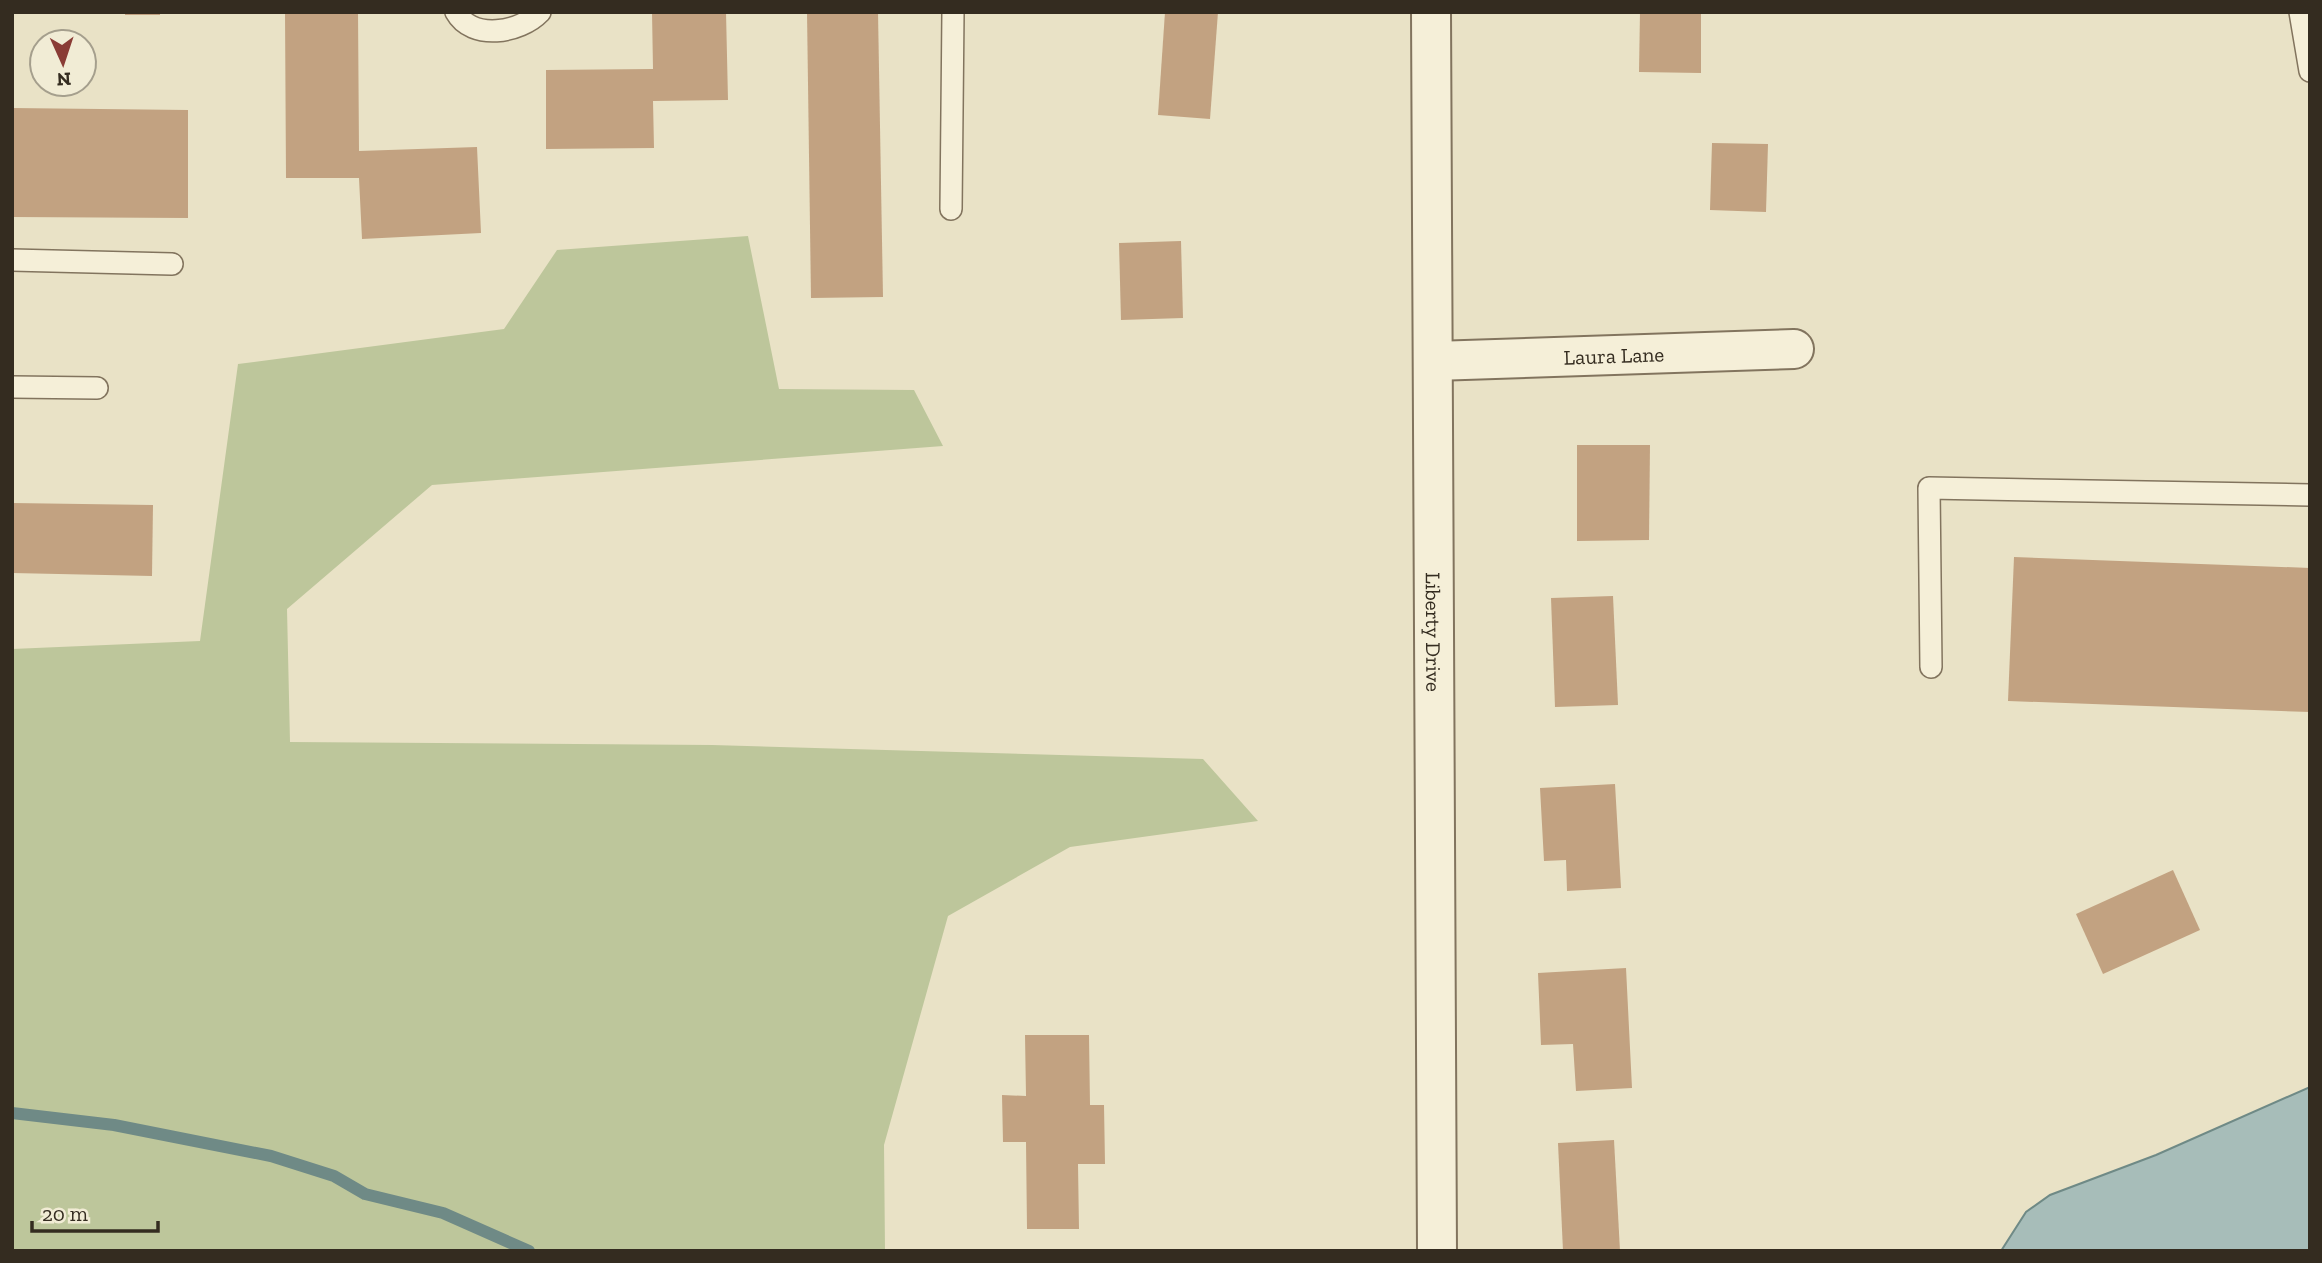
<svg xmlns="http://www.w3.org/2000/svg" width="2322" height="1263" font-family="'Zilla Slab',serif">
	<rect width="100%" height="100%" fill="#e9e2c6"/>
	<polygon fill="#bdc69b" points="748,236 779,389 914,390 943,446 432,485 287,609 290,742 712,745 1203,759 1258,821 1070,847 948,916 884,1145 885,1251 12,1251 12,649 200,641 238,364 504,329 557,250"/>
	<polygon fill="#a7bdb9" stroke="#6f8a86" stroke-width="2" points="2310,1087 2310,1251 2001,1251 2026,1212 2050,1195 2156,1155"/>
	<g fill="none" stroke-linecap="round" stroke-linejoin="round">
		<polyline stroke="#6f8a86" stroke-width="12" points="12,1113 114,1125 271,1156 334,1176 365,1194 443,1213 529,1251"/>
	</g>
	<g fill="#c2a281">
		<rect x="125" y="12" width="35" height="3"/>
		<polygon points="285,12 358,12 359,151 477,147 481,233 362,239 359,178 286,178"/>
		<polygon points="652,12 726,12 728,100 653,101 654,148 546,149 546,70 653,69"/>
		<polygon points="807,12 878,12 883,297 811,298"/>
		<polygon points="1165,12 1218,12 1210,119 1158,115"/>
		<polygon points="1640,12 1701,12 1701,73 1639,72"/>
		<polygon points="12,108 188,110 188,218 12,217"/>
		<polygon points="1712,143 1768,144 1766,212 1710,210"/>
		<polygon points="1181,241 1183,318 1121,320 1119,243"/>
		<polygon points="1577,445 1650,445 1649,540 1577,541"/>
		<polygon points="12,503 153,505 152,576 12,573"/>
		<polygon points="2014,557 2310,568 2310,712 2008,701"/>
		<polygon points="1613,596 1618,705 1555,707 1551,598"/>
		<polygon points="1615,784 1621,888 1567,891 1566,860 1544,861 1540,788"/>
		<polygon points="2173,870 2200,930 2103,974 2076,914"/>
		<polygon points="1626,968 1632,1088 1576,1091 1573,1044 1541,1045 1538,973"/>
		<polygon points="1025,1035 1089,1035 1090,1105 1104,1105 1105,1164 1078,1164 1079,1229 1027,1229 1026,1142 1003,1142 1002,1095 1026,1096"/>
		<polygon points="1614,1140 1620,1251 1563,1251 1558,1143"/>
	</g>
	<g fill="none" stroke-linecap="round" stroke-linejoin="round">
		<g stroke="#82745e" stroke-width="24">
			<g id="service">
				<path d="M456,12C472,41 520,33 540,12"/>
				<polyline points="2300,12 2310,71"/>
				<polyline points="951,209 953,12"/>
				<polyline points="12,260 172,264"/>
				<polyline points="12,387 97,388"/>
				<polyline points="1931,667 1929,488 2310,495"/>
			</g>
		</g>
		<g stroke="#82745e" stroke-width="42">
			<g id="minor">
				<path id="s1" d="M1434,361L1794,349"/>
			</g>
		</g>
		<g stroke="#82745e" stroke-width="42">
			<g id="tertiary">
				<path id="s2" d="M1431,12L1437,1251"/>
			</g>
		</g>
		<use href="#service" stroke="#f5efd8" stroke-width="21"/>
		<use href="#minor" stroke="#f5efd8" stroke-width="38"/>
		<use href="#tertiary" stroke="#f5efd8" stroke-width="38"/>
	</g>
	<g text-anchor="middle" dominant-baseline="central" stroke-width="5" stroke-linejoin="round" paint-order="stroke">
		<g font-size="21" fill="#342c20" stroke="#f1ecd5">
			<text stroke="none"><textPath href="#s1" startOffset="180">Laura Lane</textPath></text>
			<text stroke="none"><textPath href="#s2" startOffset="620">Liberty Drive</textPath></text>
		</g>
	</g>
	<rect width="2322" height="1263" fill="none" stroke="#342c20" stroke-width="28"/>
	<g transform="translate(63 63) rotate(177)"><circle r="33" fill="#f1ecd5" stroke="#a59f8d" stroke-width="2"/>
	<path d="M0-5L12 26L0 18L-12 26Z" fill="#8a3c35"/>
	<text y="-10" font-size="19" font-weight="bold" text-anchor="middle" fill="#342c20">N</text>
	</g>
	<path d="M32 1221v10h126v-10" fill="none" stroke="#342c20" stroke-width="3.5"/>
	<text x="42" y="1221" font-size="21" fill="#342c20" stroke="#f1ecd5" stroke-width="5" paint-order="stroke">20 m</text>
</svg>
